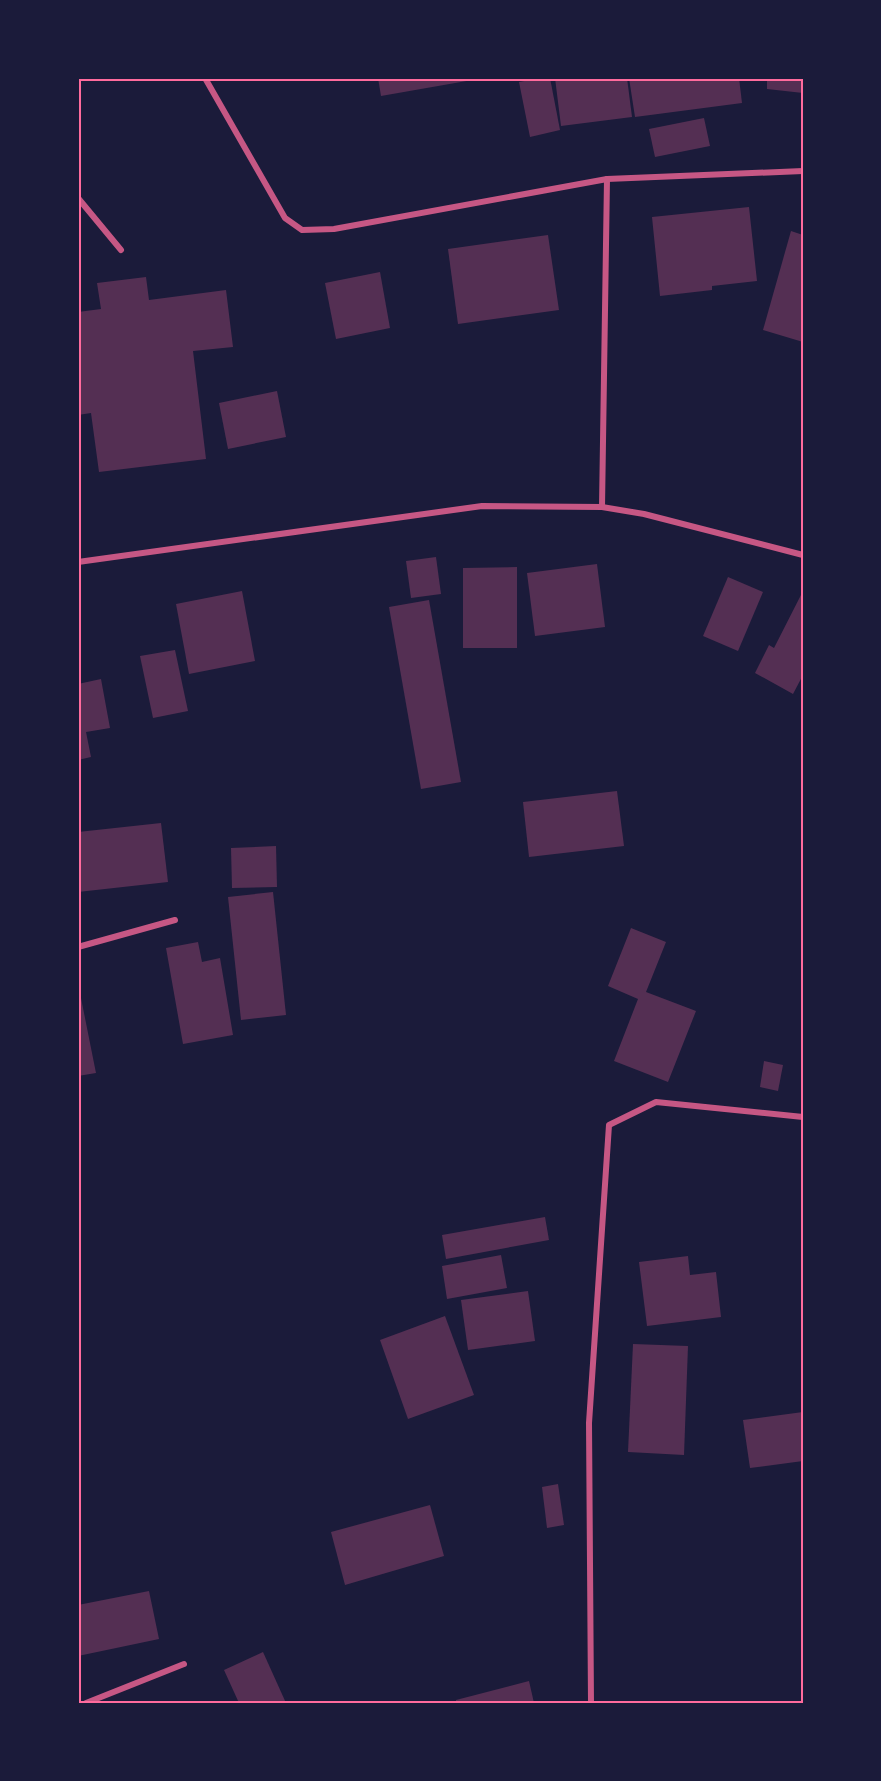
<svg xmlns="http://www.w3.org/2000/svg" width="881" height="1781" font-family="Raleway,sans-serif">
	<rect width="100%" height="100%" fill="#1b1b3a"/>
	<g fill="#542f53">
		<polygon points="378,78 478,78 478,79 381,96"/>
		<polygon points="540,78 550,78 560,130 530,137 519,82"/>
		<polygon points="555,78 627,78 632,117 561,126"/>
		<polygon points="629,78 739,78 742,103 635,117"/>
		<polygon points="767,78 803,78 803,93 767,89"/>
		<polygon points="704,118 710,146 655,157 649,129"/>
		<polygon points="749,207 757,281 712,286 712,290 660,296 652,217"/>
		<polygon points="791,231 803,235 803,342 763,330"/>
		<polygon points="548,235 559,310 458,324 448,249"/>
		<polygon points="380,272 390,328 336,339 325,283"/>
		<polygon points="146,277 149,300 226,290 233,347 193,351 206,459 99,472 91,413 78,415 78,312 101,309 97,283"/>
		<polygon points="277,391 286,437 228,449 219,403"/>
		<polygon points="436,557 441,594 411,598 406,561"/>
		<polygon points="597,564 605,627 535,636 527,573"/>
		<polygon points="517,567 517,648 463,648 463,568"/>
		<polygon points="728,577 763,592 738,651 703,636"/>
		<polygon points="242,591 255,661 189,674 176,604"/>
		<polygon points="803,591 803,675 793,694 755,673 769,645 774,648"/>
		<polygon points="429,600 461,782 421,789 389,607"/>
		<polygon points="175,650 188,711 153,718 140,656"/>
		<polygon points="101,679 110,728 86,732 91,757 78,760 78,684"/>
		<polygon points="617,791 624,846 529,857 523,802"/>
		<polygon points="161,823 168,882 78,892 78,832"/>
		<polygon points="276,846 277,887 232,888 231,848"/>
		<polygon points="273,892 286,1015 241,1020 228,897"/>
		<polygon points="631,928 666,942 646,992 696,1011 668,1082 614,1061 638,999 608,986"/>
		<polygon points="198,942 202,962 220,958 233,1035 183,1044 166,948"/>
		<polygon points="81,998 96,1073 78,1076 78,999"/>
		<polygon points="764,1061 783,1065 778,1091 760,1087"/>
		<polygon points="545,1217 549,1240 446,1259 442,1235"/>
		<polygon points="501,1255 507,1288 447,1299 442,1266"/>
		<polygon points="688,1256 690,1275 716,1272 721,1317 647,1326 639,1262"/>
		<polygon points="528,1291 535,1341 468,1350 461,1300"/>
		<polygon points="445,1316 474,1395 408,1419 380,1340"/>
		<polygon points="633,1344 688,1346 684,1455 628,1452"/>
		<polygon points="803,1412 803,1461 750,1468 743,1420"/>
		<polygon points="558,1484 564,1525 547,1528 542,1487"/>
		<polygon points="430,1505 444,1556 345,1585 331,1532"/>
		<polygon points="149,1591 159,1639 78,1656 78,1605"/>
		<polygon points="263,1652 286,1703 239,1703 224,1670"/>
		<polygon points="529,1681 534,1703 456,1703 456,1700"/>
	</g>
	<g fill="none" stroke-linecap="round" stroke-linejoin="round">
		<g stroke="#c65784" stroke-width="6">
			<polyline points="205,78 285,218 302,230 334,229 607,179 803,171"/>
			<polyline points="78,198 121,250"/>
			<polyline points="602,507 607,179"/>
			<polyline points="78,562 482,506 602,507 644,514 803,555"/>
			<polyline points="78,947 175,920"/>
			<polyline points="86,1703 184,1664"/>
			<polyline points="591,1703 589,1423 609,1125 656,1102 803,1117"/>
		</g>
	</g>
	<rect width="881" height="1781" fill="none" stroke="#1b1b3a" stroke-width="159"/>
	<rect x="80" y="80" width="722" height="1622" fill="none" stroke="#ff6b9d" stroke-width="2"/>
</svg>
